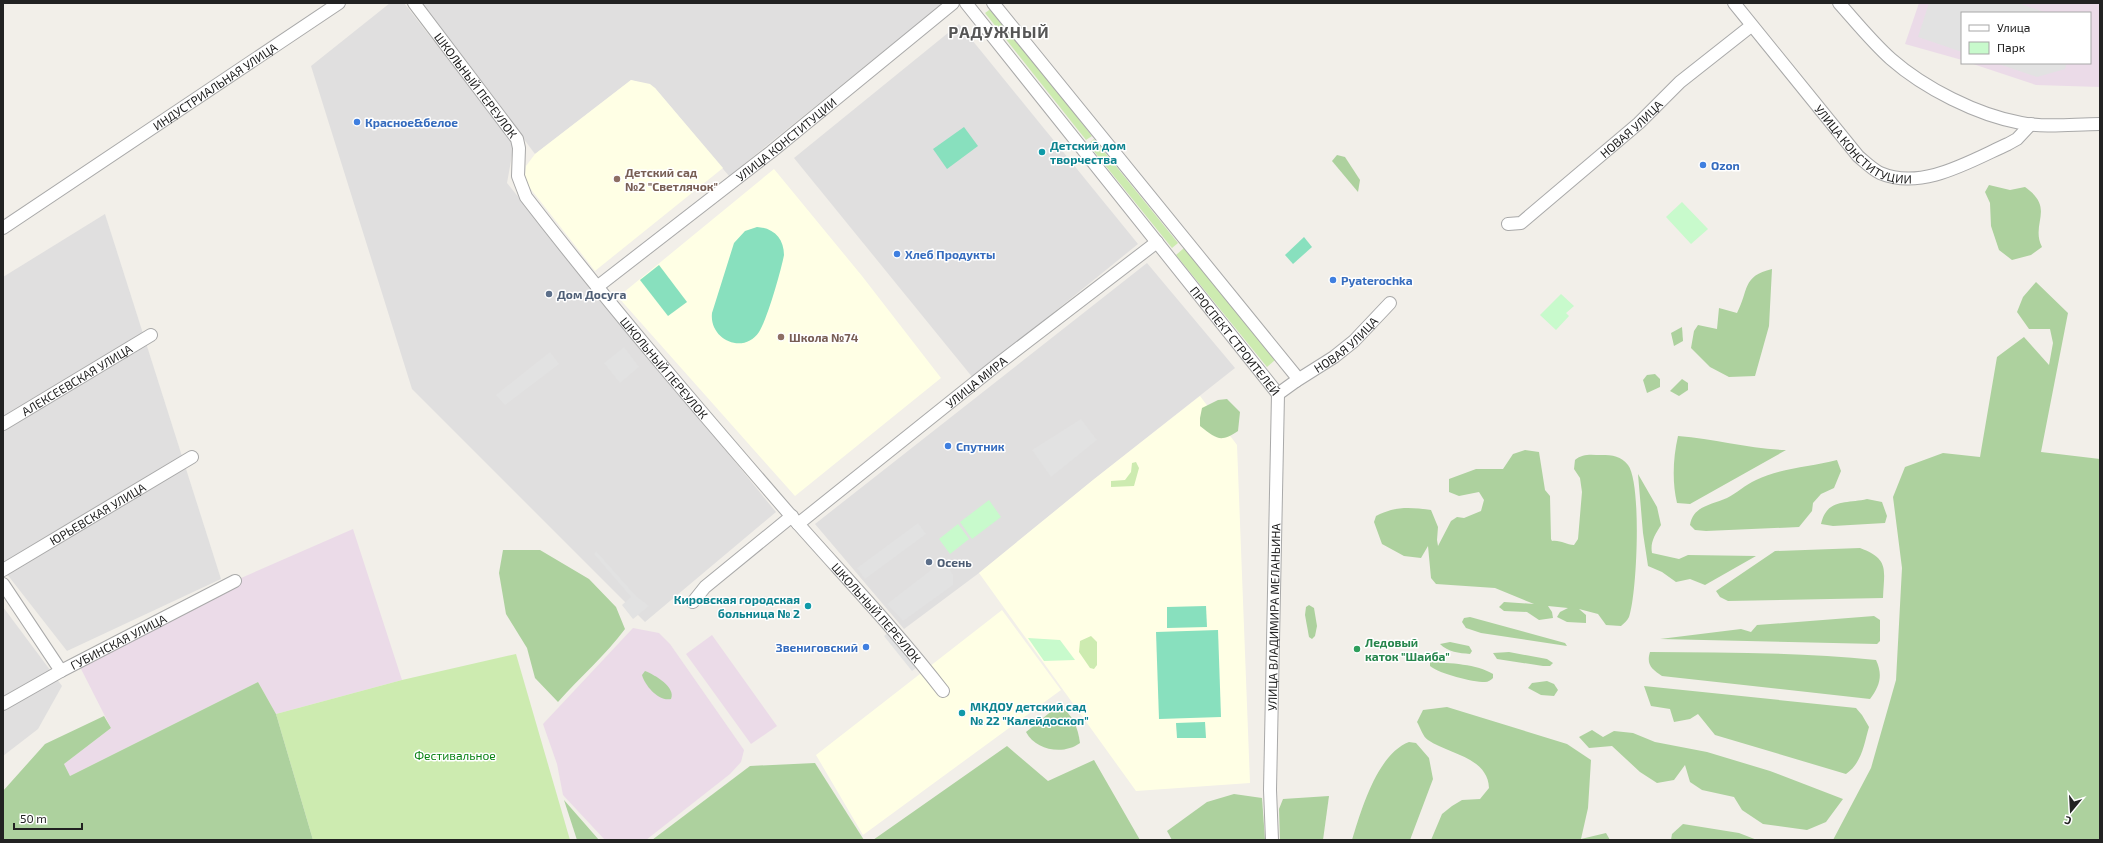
<svg xmlns="http://www.w3.org/2000/svg" width="2103" height="843" font-family="'Exo 2',sans-serif">
	<rect width="100%" height="100%" fill="#f2efe9"/>
	<g fill="#e0dfdf">
		<polygon points="390,3 404,3 514,144 507,183 776,512 645,622 412,389 311,66"/>
		<polygon points="422,3 942,3 942,4 729,176 655,88 631,80 535,154"/>
		<polygon points="959,24 1138,244 973,378 794,158"/>
		<polygon points="105,214 221,579 67,651 3,569 3,277"/>
		<polygon points="1147,263 1235,368 1093,480 979,573 904,629 815,524"/>
		<polygon points="3,607 62,686 38,729 3,756"/>
	</g>
	<g fill="#ebdbe8">
		<polygon points="1919,3 2100,3 2100,87 2036,85 1970,63 2090,63 2090,13 1962,13 1962,60 1905,44"/>
		<polygon points="353,529 402,680 276,714 258,682 70,776 64,764 111,728 78,663 193,599"/>
		<polygon points="633,628 659,633 670,644 744,750 741,762 730,774 646,840 605,840 563,795 557,764 543,724"/>
		<polygon points="712,635 777,726 751,744 686,654"/>
	</g>
	<g fill="#ffffe5">
		<polygon points="631,80 650,84 655,88 723,168 595,271 526,183 525,175 526,166 535,154"/>
		<polygon points="774,169 862,276 941,378 795,496 618,297"/>
		<polygon points="1200,396 1237,445 1250,783 1136,791 979,573 1093,480"/>
		<polygon points="1002,610 1061,690 863,835 816,755"/>
	</g>
	<g fill="#cdebb0">
		<polygon points="992,8 1092,136 1086,140 985,13"/>
		<polygon points="1094,139 1178,243 1172,248 1088,144"/>
		<polygon points="1184,248 1275,360 1267,367 1176,255"/>
		<polygon points="1136,462 1139,468 1134,486 1111,487 1111,481 1125,480 1131,472 1132,463"/>
		<polygon points="1091,636 1097,642 1097,665 1094,669 1090,668 1079,652 1080,641"/>
		<polygon points="516,654 570,840 313,840 276,714 402,680"/>
	</g>
	<g fill="#add19e">
		<polygon points="1337,155 1345,157 1360,180 1358,192 1332,161"/>
		<path d="M1989,185L2010,190L2025,187C2056,209 2030,223 2042,247L2031,255L2012,260L1999,250L1991,226L1990,203L1985,192Z"/>
		<path d="M1772,269L1769,326L1755,376L1729,377L1710,367L1691,348L1694,331L1698,325L1717,329L1719,308L1737,313C1749,290 1742,276 1772,269Z"/>
		<polygon points="2036,282 2068,313 2041,452 2100,459 2100,840 1833,840 1871,768 1896,680 1902,568 1893,497 1905,467 1943,453 1980,457 1997,357 2024,337 2049,365 2053,343 2050,329 2029,329 2017,312 2023,297"/>
		<polygon points="1682,327 1683,341 1674,346 1671,333"/>
		<polygon points="1655,374 1660,379 1660,387 1647,393 1643,380 1647,375"/>
		<polygon points="1682,379 1688,383 1688,390 1679,396 1670,391"/>
		<path d="M1227,399L1240,412L1238,431C1220,443 1217,439 1200,426V418L1202,408L1218,400Z"/>
		<path d="M1678,436C1715,439 1750,449 1786,450L1690,504L1677,503C1672,482 1673,458 1678,436Z"/>
		<path d="M1525,450L1539,452L1545,490L1550,496L1551,539L1552,541C1561,540 1566,545 1574,545L1578,539L1582,492L1580,478L1574,469L1575,460C1583,453 1592,455 1601,455C1613,455 1621,456 1628,465C1642,483 1637,595 1629,617C1627,621 1624,623 1621,626L1606,625L1598,614L1579,609L1586,615V623L1567,622L1557,617L1560,612L1568,608L1548,606L1552,612L1553,618L1539,620L1527,612L1504,611L1499,607L1504,602L1534,604L1495,588L1436,584L1431,578L1428,546L1421,558L1404,556L1382,544L1374,522L1376,516C1396,506 1409,507 1431,510L1438,527L1437,540L1438,546L1451,521L1457,517L1464,518L1481,511L1484,500L1479,492L1459,496L1449,492V479L1476,469H1503L1513,454Z"/>
		<path d="M1837,460L1841,471L1834,488L1821,494L1813,503L1812,511L1799,527L1706,531L1695,530L1690,525C1693,506 1711,505 1727,498C1737,493 1745,485 1756,480C1780,468 1810,467 1837,460Z"/>
		<path d="M1638,474L1657,507L1661,525C1655,535 1650,542 1652,553L1679,559L1688,555L1756,556L1705,585L1690,579L1676,582L1662,572L1648,566L1643,533Z"/>
		<path d="M1867,499L1882,502L1887,516L1885,523L1833,526L1821,524C1827,498 1846,504 1867,499Z"/>
		<path d="M1860,548C1890,559 1884,570 1883,598L1728,601L1720,597L1716,591L1775,551Z"/>
		<path d="M503,550H540L589,579L616,607L625,629C605,656 580,677 558,702L535,678L527,648L506,614L499,573Z"/>
		<polygon points="1309,605 1314,608 1317,626 1315,636 1312,639 1309,637 1305,615 1306,607"/>
		<polygon points="1874,616 1880,620 1880,641 1877,644 1660,639 1741,629 1751,632 1757,625"/>
		<polygon points="1470,617 1565,643 1567,646 1481,633 1466,628 1462,622 1464,618"/>
		<path d="M1450,642L1469,646L1472,651L1470,654C1459,653 1448,652 1440,644Z"/>
		<polygon points="1509,652 1547,659 1553,663 1550,666 1543,666 1497,659 1493,653"/>
		<path d="M1650,652C1726,653 1801,652 1876,660C1883,675 1880,686 1870,699L1662,676C1652,669 1646,665 1650,652Z"/>
		<path d="M1430,662C1450,663 1477,664 1493,674V678C1491,680 1488,682 1485,682C1472,682 1440,674 1430,666Z"/>
		<path d="M645,671C655,675 676,687 671,699C659,702 645,686 642,675Z"/>
		<polygon points="1547,681 1554,684 1558,690 1554,696 1541,695 1528,688 1532,683"/>
		<polygon points="258,682 276,714 313,840 3,840 3,791 45,744 104,716 111,728 64,764 70,776"/>
		<path d="M1644,686L1856,708L1862,715L1869,727C1864,744 1862,763 1846,774L1715,735L1698,714L1690,719L1674,722L1670,709L1651,706Z"/>
		<path d="M1059,705C1072,714 1078,727 1080,743C1064,755 1036,751 1026,732Z"/>
		<path d="M1447,707L1567,744L1591,760L1588,808L1581,839L1606,833L1610,840H1431L1442,814L1452,806L1462,800L1480,799L1489,788C1488,757 1448,754 1428,740C1423,737 1420,727 1417,722L1423,710Z"/>
		<polygon points="1592,730 1603,737 1614,731 1633,733 1655,742 1707,752 1770,771 1843,799 1826,822 1807,830 1763,824 1742,810 1734,797 1702,790 1690,782 1685,765 1674,780 1657,783 1640,772 1612,746 1589,748 1579,737"/>
		<path d="M1409,742L1416,743L1429,758L1433,779L1410,840H1352C1361,811 1377,754 1409,742Z"/>
		<polygon points="1007,746 1048,781 1094,760 1140,840 873,840"/>
		<polygon points="815,763 864,840 652,840 750,766"/>
		<polygon points="1234,794 1262,798 1265,840 1172,840 1167,831 1207,802"/>
		<polygon points="1329,796 1323,840 1280,840 1279,809 1283,799"/>
		<polygon points="564,800 599,840 577,840"/>
		<polygon points="1683,824 1739,833 1757,840 1671,840 1672,834"/>
	</g>
	<g fill="#c8facc">
		<polygon points="1682,202 1708,229 1691,244 1666,217"/>
		<polygon points="1561,294 1574,306 1566,313 1569,316 1556,330 1540,315"/>
		<polygon points="989,500 1001,517 972,539 960,522"/>
		<polygon points="958,524 969,539 950,554 939,539"/>
		<polygon points="1028,638 1060,640 1075,660 1044,661"/>
	</g>
	<g fill="#88e0be">
		<polygon points="964,127 978,146 947,169 933,149"/>
		<path d="M757,227C774,228 784,239 784,255C781,271 767,320 759,332C744,355 709,340 712,313L734,243L745,231Z"/>
		<polygon points="1304,237 1312,247 1293,264 1285,255"/>
		<polygon points="659,265 687,302 668,316 640,280"/>
		<polygon points="1206,606 1207,627 1167,628 1167,607"/>
		<polygon points="1218,630 1221,717 1159,719 1156,632"/>
		<polygon points="1205,722 1206,738 1177,738 1176,723"/>
	</g>
	<g fill="#e2e2e2">
		<polygon points="1929,3 2018,3 2047,13 1962,13 1962,52 1918,37"/>
		<polygon points="1996,63 2067,63 2065,69 2037,77"/>
		<polygon points="624,347 639,367 620,383 604,363"/>
		<polygon points="550,352 559,364 505,405 496,395"/>
		<polygon points="1081,419 1097,440 1051,477 1032,450"/>
		<polygon points="918,523 926,534 865,579 857,568"/>
		<polygon points="596,551 636,596 649,606 633,619 622,605 631,597 594,554"/>
		<polygon points="944,560 953,575 953,585 903,621 887,604"/>
		<polygon points="893,629 921,664 912,671 884,636"/>
	</g>
	<g fill="none" stroke-linecap="round" stroke-linejoin="round">
		<g stroke="#a9a9a9" stroke-width="14">
			<g id="minor">
				<path id="s1" d="M414,3L517,139L519,148L518,176L526,197C611,307 701,412 792,517C843,575 896,630 943,691"/>
				<path id="s2" d="M966,3L1278,394"/>
				<polyline points="993,3 1296,376 1296,381 1278,394"/>
				<path id="s3" d="M1734,3L1858,156C1864,161 1872,169 1880,173C1922,191 1970,161 2008,144L2017,139L2031,124"/>
				<path d="M1839,3C1856,22 1872,42 1891,59C1924,88 1977,115 2021,123C2046,128 2074,124 2100,124"/>
				<path id="s4" d="M1508,224L1521,223L1639,123L1680,82L1751,26"/>
				<path id="s5" d="M3,228L339,3"/>
				<path id="s6" d="M597,287L771,152L953,3"/>
				<path id="s7" d="M1296,381L1334,357L1354,341L1390,303"/>
				<path id="s8" d="M3,424L151,335"/>
				<path id="s9" d="M798,524L998,364L1157,242"/>
				<path id="s10" d="M3,570L192,457"/>
				<polyline points="3,584 61,671"/>
				<polyline points="693,602 705,587 792,516"/>
				<path id="s11" d="M3,704L61,671L235,581"/>
				<path id="s12" d="M1272,840L1270,790L1278,394"/>
			</g>
		</g>
		<use href="#minor" stroke="#fff" stroke-width="12"/>
	</g>
	<g fill="#3f7fe0" stroke="#fff" stroke-width="1.5">
		<circle cx="357" cy="122" r="4"/>
		<circle cx="1703" cy="165" r="4"/>
		<circle cx="897" cy="254" r="4"/>
		<circle cx="1333" cy="280" r="4"/>
		<circle cx="948" cy="446" r="4"/>
		<circle cx="866" cy="647" r="4"/>
	</g>
	<g fill="#0f9aa8" stroke="#fff" stroke-width="1.5">
		<circle cx="1042" cy="152" r="4"/>
		<circle cx="808" cy="606" r="4"/>
		<circle cx="962" cy="713" r="4"/>
	</g>
	<g fill="#8d6e63" stroke="#fff" stroke-width="1.5">
		<circle cx="617" cy="179" r="4"/>
		<circle cx="781" cy="337" r="4"/>
	</g>
	<g fill="#5c6f8a" stroke="#fff" stroke-width="1.5">
		<circle cx="549" cy="294" r="4"/>
		<circle cx="929" cy="562" r="4"/>
	</g>
	<circle fill="#2e9e5b" stroke="#fff" stroke-width="1.5" cx="1357" cy="649" r="4"/>
	<g text-anchor="middle" dominant-baseline="central" stroke-width="3" stroke-linejoin="round" paint-order="stroke">
		<g font-size="12" fill="#222" stroke="#fff">
			<text stroke="none"><textPath href="#s1" startOffset="103">ШКОЛЬНЫЙ ПЕРЕУЛОК</textPath></text>
			<text stroke="none"><textPath href="#s5" startOffset="255">ИНДУСТРИАЛЬНАЯ УЛИЦА</textPath></text>
			<text stroke="none"><textPath href="#s4" startOffset="158">НОВАЯ УЛИЦА</textPath></text>
			<text stroke="none"><textPath href="#s6" startOffset="240">УЛИЦА КОНСТИТУЦИИ</textPath></text>
			<text stroke="none"><textPath href="#s3" startOffset="195">УЛИЦА КОНСТИТУЦИИ</textPath></text>
			<text stroke="none"><textPath href="#s2" startOffset="432">ПРОСПЕКТ СТРОИТЕЛЕЙ</textPath></text>
			<text stroke="none"><textPath href="#s7" startOffset="62">НОВАЯ УЛИЦА</textPath></text>
			<text stroke="none"><textPath href="#s1" startOffset="450">ШКОЛЬНЫЙ ПЕРЕУЛОК</textPath></text>
			<text stroke="none"><textPath href="#s8" startOffset="86">АЛЕКСЕЕВСКАЯ УЛИЦА</textPath></text>
			<text stroke="none"><textPath href="#s9" startOffset="228">УЛИЦА МИРА</textPath></text>
			<text stroke="none"><textPath href="#s10" startOffset="110">ЮРЬЕВСКАЯ УЛИЦА</textPath></text>
			<text stroke="none"><textPath href="#s1" startOffset="774">ШКОЛЬНЫЙ ПЕРЕУЛОК</textPath></text>
			<text stroke="none"><textPath href="#s12" startOffset="223">УЛИЦА ВЛАДИМИРА МЕЛАНЬИНА</textPath></text>
			<text stroke="none"><textPath href="#s11" startOffset="131">ГУБИНСКАЯ УЛИЦА</textPath></text>
		</g>
		<g font-size="12" font-weight="bold" fill="#366cbe" stroke="#fff" text-anchor="start">
			<text x="365" y="122">Красное&amp;белое</text>
			<text x="1711" y="165">Ozon</text>
			<text x="905" y="254">Хлеб Продукты</text>
			<text x="1341" y="280">Pyaterochka</text>
			<text x="956" y="446">Спутник</text>
			<text x="858" y="647" text-anchor="end">Звениговский</text>
		</g>
		<g font-size="12" font-weight="bold" fill="#0d838f" stroke="#fff" text-anchor="start">
			<text x="1050" y="145">Детский дом<tspan x="1050" dy="14">творчества</tspan></text>
			<text x="800" y="599" text-anchor="end">Кировская городская<tspan x="800" dy="14">больница № 2</tspan></text>
			<text x="970" y="706">МКДОУ детский сад<tspan x="970" dy="14">№ 22 "Калейдоскоп"</tspan></text>
		</g>
		<g font-size="12" font-weight="bold" fill="#785e54" stroke="#fff" text-anchor="start">
			<text x="625" y="172">Детский сад<tspan x="625" dy="14">№2 "Светлячок"</tspan></text>
			<text x="789" y="337">Школа №74</text>
		</g>
		<g font-size="12" font-weight="bold" fill="#4e5e75" stroke="#fff" text-anchor="start">
			<text x="557" y="294">Дом Досуга</text>
			<text x="937" y="562">Осень</text>
		</g>
		<g font-size="12" font-weight="bold" fill="#27864d" stroke="#fff" text-anchor="start">
			<text x="1365" y="642">Ледовый<tspan x="1365" dy="14">каток "Шайба"</tspan></text>
		</g>
		<g font-size="12" fill="#0c8416" stroke="#fff">
			<text x="455" y="755">Фестивальное</text>
		</g>
		<g font-size="16" font-weight="bold" letter-spacing="1" fill="#555" stroke="#fff">
			<text x="999" y="31">РАДУЖНЫЙ</text>
		</g>
	</g>
	<rect width="2103" height="843" fill="none" stroke="#222222" stroke-width="8"/>
	<rect x="1961" y="12" width="130" height="52" fill="#ffffff" stroke="#a7a7a7"/>
	<rect x="1969" y="25" width="20" height="6" fill="#ffffff" stroke="#a7a7a7"/>
	<text x="1997" y="32" font-size="12" fill="#222222">Улица</text>
	<rect x="1969" y="42" width="20" height="12" fill="#c8facc" stroke="#a7a7a7"/>
	<text x="1997" y="52" font-size="12" fill="#222222">Парк</text>
	<g transform="translate(2071 811) rotate(198)" stroke="#ffffff" stroke-width="3" paint-order="stroke">
	<path d="M0-3L7 15L0 10L-7 15Z" fill="#222222"/>
	<text y="-6" font-size="11" font-weight="bold" text-anchor="middle" fill="#222222">С</text>
	</g>
	<path d="M14 823v6h68v-6" fill="none" stroke="#222222" stroke-width="2"/>
	<text x="20" y="823" font-size="12" fill="#222222" stroke="#ffffff" stroke-width="3" paint-order="stroke">50 m</text>
</svg>
